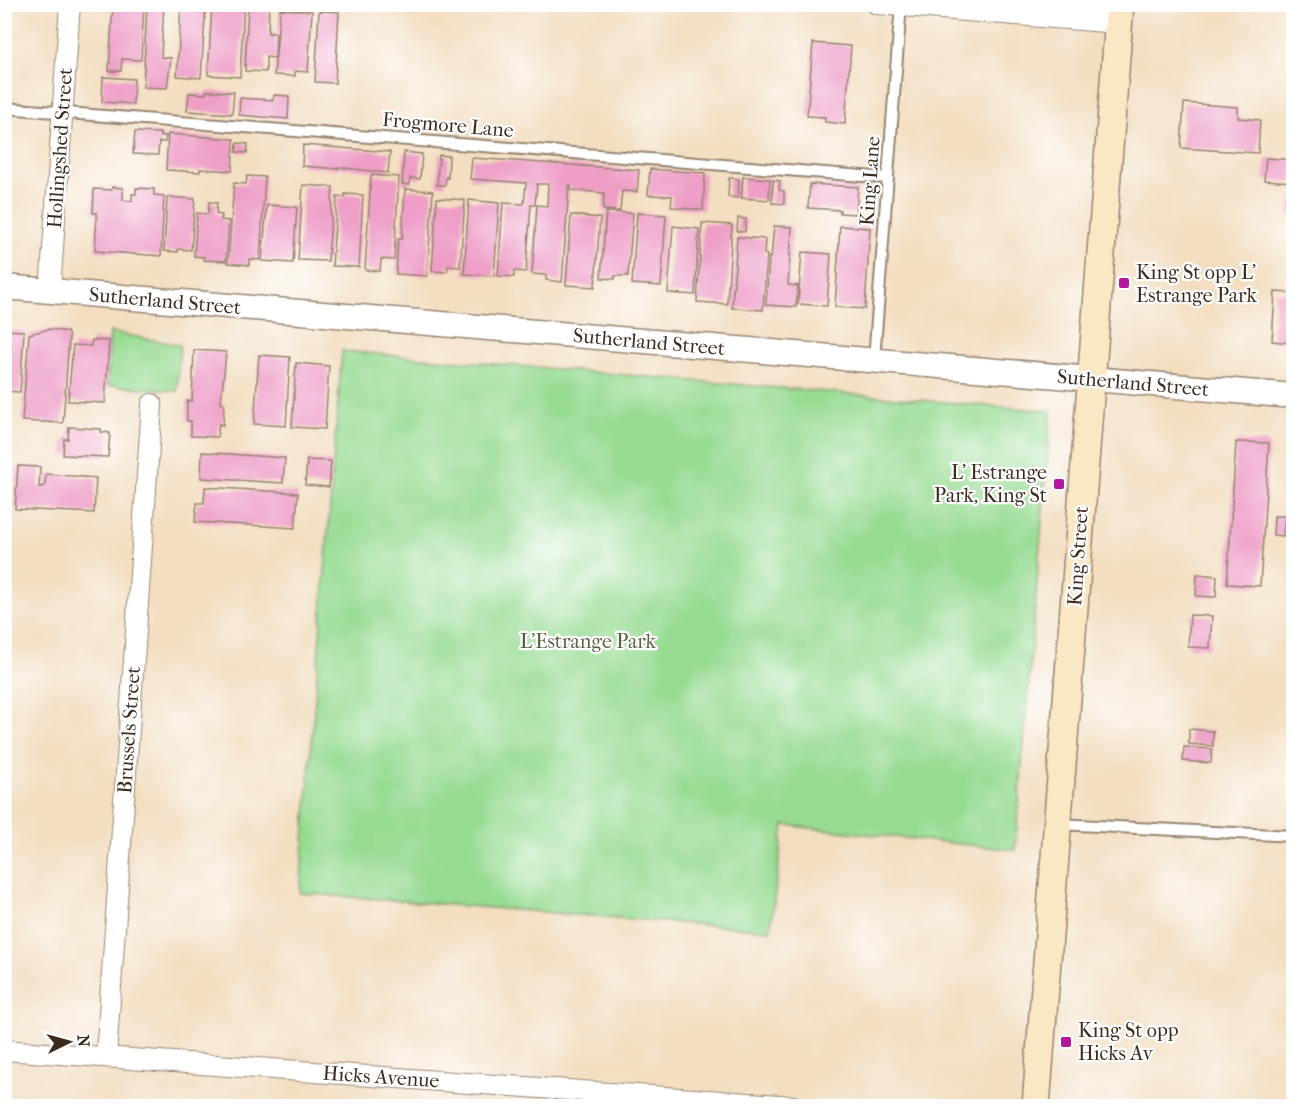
<svg xmlns="http://www.w3.org/2000/svg" width="1298" height="1111" font-family="'IM FELL French Canon',serif">
	<rect width="100%" height="100%" fill="#fff"/>
	<filter id="ink" filterUnits="userSpaceOnUse"><feTurbulence type="fractalNoise" baseFrequency=".0167" numOctaves="2"/><feDisplacementMap in="SourceGraphic" scale="12" xChannelSelector="R" yChannelSelector="G"/><feConvolveMatrix kernelMatrix="1 2 1 2 8 2 1 2 1" color-interpolation-filters="sRGB"/></filter>
	<filter id="wash" filterUnits="userSpaceOnUse"><feTurbulence type="fractalNoise" baseFrequency=".008" numOctaves="4" result="noise"/><feDisplacementMap in="SourceGraphic" scale="24" xChannelSelector="R" yChannelSelector="G"/><feGaussianBlur stdDeviation="1.35" result="paint"/><feColorMatrix in="noise" values="0 0 0 0 0 0 0 0 0 0 0 0 0 0 0 0 0 1.4 0 .05"/><feComposite in="paint" operator="in"/></filter>
	<g filter="url(#wash)">
		<rect width="100%" height="100%" fill="#f3dec1"/>
		<g fill="#97db93" stroke="#698258" stroke-width="1.5">
			<polygon points="110,332 180,345 177,391 107,385"/>
			<polygon points="342,351 1051,411 1015,850 784,825 770,930 300,893"/>
		</g>
		<g id="blocks">
			<g fill="#ee9ec7">
				<polygon points="113,4 144,4 141,60 122,59 121,71 109,71"/>
				<polygon points="147,4 164,4 161,57 171,58 167,88 143,87"/>
				<polygon points="181,4 206,4 201,78 177,76"/>
				<polygon points="212,4 244,4 240,77 208,75"/>
				<polygon points="248,5 269,6 268,33 276,33 275,58 266,57 266,72 245,71"/>
				<polygon points="280,9 312,11 308,72 295,71 295,76 274,75"/>
				<polygon points="319,11 339,12 335,83 315,82"/>
				<polygon points="813,43 851,46 845,124 825,122 825,117 807,116"/>
				<polygon points="103,77 134,79 133,104 102,102"/>
				<polygon points="206,91 234,92 232,114 187,111 189,93 206,94"/>
				<polygon points="274,95 289,96 288,119 239,115 240,98 273,100"/>
				<polygon points="1184,103 1238,107 1238,118 1260,120 1258,153 1181,148"/>
				<polygon points="135,132 160,133 160,136 166,136 165,142 159,142 158,155 133,154"/>
				<polygon points="168,134 234,139 232,171 200,169 200,172 166,170"/>
				<polygon points="237,143 248,144 247,153 236,152"/>
				<polygon points="303,145 390,152 388,173 338,167 338,169 302,166"/>
				<polygon points="404,152 422,154 420,179 410,178 410,185 402,184"/>
				<polygon points="439,155 449,156 448,178 446,177 445,185 437,185"/>
				<polygon points="472,158 639,170 637,192 622,191 620,211 603,210 604,193 571,190 571,186 569,186 562,282 546,280 546,275 532,274 537,205 547,206 548,184 537,184 535,205 531,205 526,272 514,271 514,277 498,276 503,203 524,204 526,183 470,179"/>
				<polygon points="1266,158 1294,160 1294,182 1264,180"/>
				<polygon points="650,169 705,173 703,210 671,207 672,196 648,195"/>
				<polygon points="371,175 399,177 394,260 381,259 380,271 365,270"/>
				<polygon points="247,176 265,177 260,260 249,259 249,265 228,263 234,183 246,184"/>
				<polygon points="743,177 770,179 769,200 741,198"/>
				<polygon points="729,178 739,179 738,198 728,197"/>
				<polygon points="773,180 780,181 779,190 784,191 784,204 772,203"/>
				<polygon points="810,184 858,187 856,214 840,213 840,210 808,208"/>
				<polygon points="303,185 333,187 328,261 298,260"/>
				<polygon points="112,187 123,188 123,200 132,201 132,194 136,194 136,188 154,189 154,195 164,196 161,256 95,251 97,213 93,213 94,189 112,190"/>
				<polygon points="405,189 433,191 427,276 396,274 398,239 402,239"/>
				<polygon points="345,194 363,195 359,267 332,266 337,197 345,198"/>
				<polygon points="167,197 195,199 191,250 178,249 178,252 164,251"/>
				<polygon points="437,198 465,200 460,267 448,266 447,272 432,271"/>
				<polygon points="469,200 499,203 494,276 464,274"/>
				<polygon points="1290,201 1294,202 1294,216 1289,216"/>
				<polygon points="209,202 217,203 216,214 222,215 221,220 229,221 226,261 204,260 204,257 194,256 197,213 208,214"/>
				<polygon points="267,205 297,207 293,263 262,261"/>
				<polygon points="606,212 633,213 628,276 615,276 615,279 601,278"/>
				<polygon points="637,213 666,215 661,286 632,284"/>
				<polygon points="571,215 600,218 595,287 566,285"/>
				<polygon points="738,218 746,219 745,232 737,231"/>
				<polygon points="702,223 732,225 727,304 697,302"/>
				<polygon points="673,226 699,229 695,295 668,293"/>
				<polygon points="774,226 792,227 788,285 798,286 796,307 766,305 769,257 771,257"/>
				<polygon points="840,226 870,228 865,309 835,307"/>
				<polygon points="737,237 765,239 764,254 767,255 763,310 732,308"/>
				<polygon points="802,252 831,254 827,306 798,304"/>
				<polygon points="1275,292 1294,293 1294,338 1291,338 1291,343 1272,341"/>
				<polygon points="50,329 67,332 69,337 63,423 22,421 29,334"/>
				<polygon points="4,330 24,331 20,392 4,391"/>
				<polygon points="92,340 109,341 105,403 68,401 73,345 91,346"/>
				<polygon points="194,350 226,352 221,403 224,405 223,425 219,424 217,437 191,436 191,421 187,421 187,401 192,401"/>
				<polygon points="259,355 290,357 286,426 254,424"/>
				<polygon points="296,363 329,366 325,429 292,427"/>
				<polygon points="69,427 101,429 101,432 110,433 108,457 63,455 64,439 68,439"/>
				<polygon points="1236,442 1269,443 1260,586 1227,584"/>
				<polygon points="202,452 285,458 283,483 201,478"/>
				<polygon points="307,460 331,461 329,487 305,485"/>
				<polygon points="18,466 40,467 39,487 45,486 46,474 96,478 94,513 15,509"/>
				<polygon points="205,487 298,493 295,528 195,522 197,503 204,503"/>
				<polygon points="1274,516 1285,516 1283,536 1273,535"/>
				<polygon points="1290,521 1294,521 1294,539 1289,539"/>
				<polygon points="1197,574 1217,576 1216,597 1196,596"/>
				<polygon points="1190,615 1212,616 1210,648 1188,647"/>
				<polygon points="1189,729 1213,731 1213,746 1189,744"/>
				<polygon points="1184,747 1212,749 1211,763 1183,761"/>
			</g>
		</g>
	</g>
	<g filter="url(#ink)">
		<use href="#blocks" fill-opacity="0" stroke="#978470" stroke-width="1.5"/>
		<g fill="none" stroke-linecap="round" stroke-linejoin="round">
			<g stroke="#978470" stroke-width="14">
				<g id="service">
					<polyline points="4,108 888,178"/>
					<polyline points="874,360 901,4"/>
					<polyline points="1058,824 1294,836"/>
				</g>
			</g>
			<g stroke="#978470" stroke-width="22">
				<g id="minor">
					<polyline points="877,4 1118,23"/>
					<polyline points="50,291 70,4"/>
					<polyline points="4,1050 793,1106"/>
					<polyline points="106,1057 152,404"/>
				</g>
			</g>
			<g stroke="#978470" stroke-width="27">
				<polyline id="tertiary" points="4,287 1294,396"/>
			</g>
			<g stroke="#978470" stroke-width="30">
				<polyline id="secondary" points="1036,1106 1120,4"/>
			</g>
			<use href="#service" stroke="#fff" stroke-width="10"/>
			<use href="#minor" stroke="#fff" stroke-width="20"/>
			<use href="#tertiary" stroke="#fff" stroke-width="24"/>
			<use href="#secondary" stroke="#fae7c3" stroke-width="27"/>
		</g>
	</g>
	<g fill="#b5179e" stroke="#fff" stroke-width="2">
		<rect x="1118" y="277" width="12" height="12" rx="3"/>
		<rect x="1053" y="478" width="12" height="12" rx="3"/>
		<rect x="1060" y="1036" width="12" height="12" rx="3"/>
	</g>
	<g text-anchor="middle" dominant-baseline="central" stroke-width="4.5" stroke-linejoin="round" paint-order="stroke">
		<g font-size="20" fill="#3b2a1e" stroke="#fff">
			<text transform="translate(448 125) rotate(5)">Frogmore Lane</text>
			<text transform="translate(60 148) rotate(-86)">Hollingshed Street</text>
			<text transform="translate(870 181) rotate(-86)">King Lane</text>
			<text transform="translate(165 301) rotate(5)">Sutherland Street</text>
			<text transform="translate(649 342) rotate(5)">Sutherland Street</text>
			<text transform="translate(1133 383) rotate(5)">Sutherland Street</text>
			<text transform="translate(1078 556) rotate(-86)">King Street</text>
			<text transform="translate(129 730) rotate(-86)">Brussels Street</text>
			<text transform="translate(381 1077) rotate(4)">Hicks Avenue</text>
		</g>
		<g font-size="20" fill="#3b2a1e" stroke="#fff" text-anchor="start">
			<text x="1136" y="272">King St opp L'<tspan x="1136" dy="23">Estrange Park</tspan></text>
			<text x="1047" y="472" text-anchor="end">L' Estrange<tspan x="1047" dy="23">Park, King St</tspan></text>
			<text x="1078" y="1030">King St opp<tspan x="1078" dy="23">Hicks Av</tspan></text>
		</g>
		<g font-size="20" fill="#575f41" stroke="#fff">
			<text x="588" y="641">L'Estrange Park</text>
		</g>
	</g>
	<rect width="1298" height="1111" fill="none" stroke="#fff" stroke-width="24"/>
	<g transform="translate(69 1042) rotate(85)" stroke="#ffffff" stroke-width="4.5" paint-order="stroke">
	<path d="M0-4.5L10 22L0 15L-10 22Z" fill="#3b2a1e"/>
	<text y="-9" font-size="16" font-weight="bold" text-anchor="middle" fill="#3b2a1e">N</text>
	</g>
</svg>
